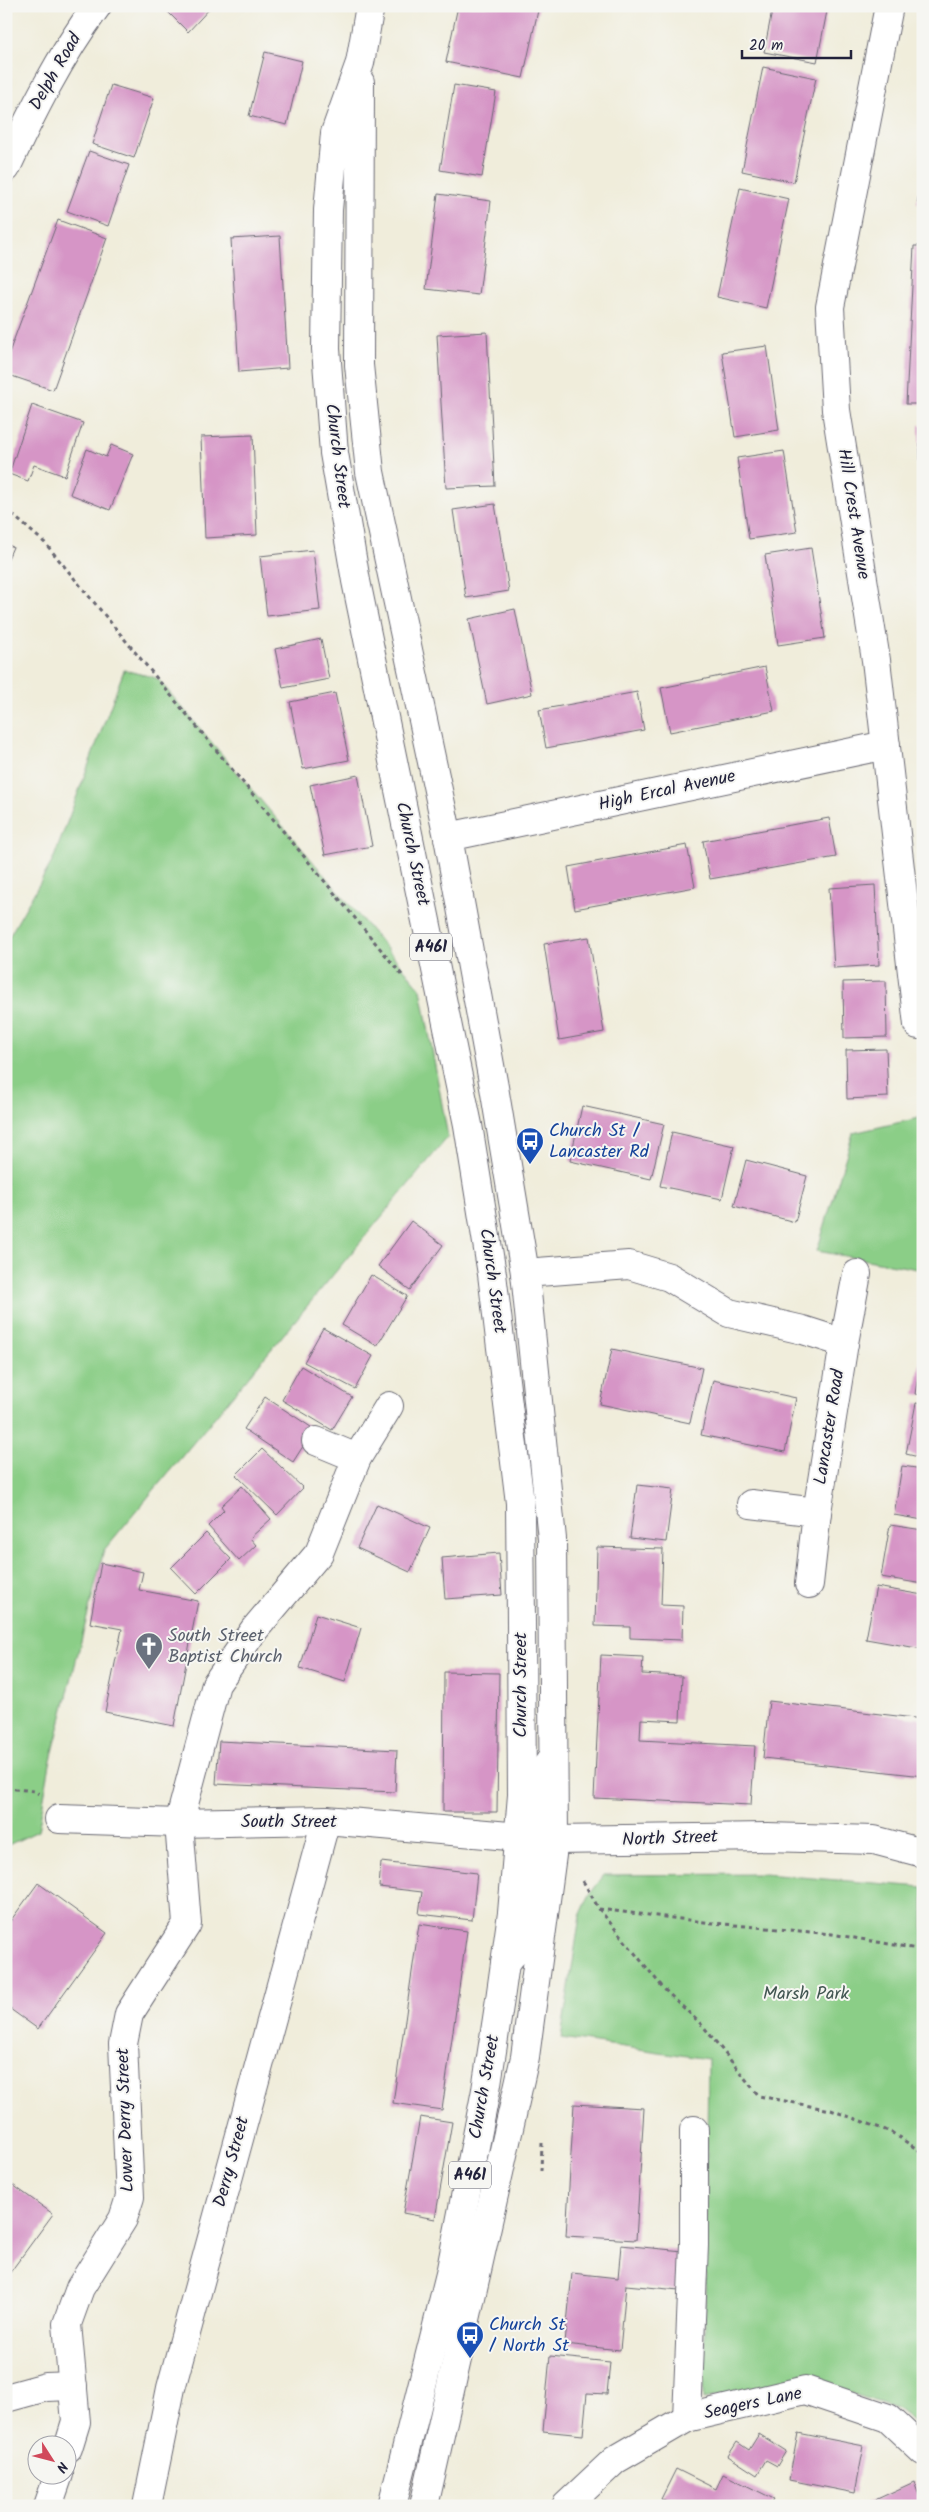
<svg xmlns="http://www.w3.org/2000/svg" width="929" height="2512" font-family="Kalam,sans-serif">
	<rect width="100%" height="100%" fill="#f6f6f2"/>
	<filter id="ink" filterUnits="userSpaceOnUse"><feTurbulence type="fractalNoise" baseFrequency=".02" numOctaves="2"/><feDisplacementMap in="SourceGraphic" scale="10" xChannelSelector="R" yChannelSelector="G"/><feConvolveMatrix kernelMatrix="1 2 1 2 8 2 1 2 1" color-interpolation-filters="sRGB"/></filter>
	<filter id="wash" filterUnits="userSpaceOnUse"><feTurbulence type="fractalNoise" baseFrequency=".0096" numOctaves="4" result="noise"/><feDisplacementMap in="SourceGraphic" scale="20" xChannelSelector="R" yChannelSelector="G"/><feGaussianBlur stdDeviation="1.12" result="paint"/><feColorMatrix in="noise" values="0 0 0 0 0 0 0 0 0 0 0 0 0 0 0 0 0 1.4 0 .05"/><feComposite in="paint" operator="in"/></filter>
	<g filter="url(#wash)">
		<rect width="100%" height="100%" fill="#f0eddb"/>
		<g fill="#8bce87" stroke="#567861">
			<polygon points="124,670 157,678 421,989 448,1137 104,1550 50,1764 38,1831 6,1846 6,942 53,860"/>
			<polygon points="923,1117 923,1270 817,1251 853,1133"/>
			<polygon points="763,1874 923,1887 923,2429 896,2408 804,2378 704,2399 708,2059 561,2038 580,1916 590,1894 604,1875"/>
		</g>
		<g id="blocks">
			<g fill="#d695c6">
				<polygon points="162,6 212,6 188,32"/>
				<polygon points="458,6 539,6 523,78 446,62"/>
				<polygon points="773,6 828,6 817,62 764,52"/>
				<polygon points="265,52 302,61 287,125 249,116"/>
				<polygon points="763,67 816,78 794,182 742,171"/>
				<polygon points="111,85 154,98 134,158 92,144"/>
				<polygon points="454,85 496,92 482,177 440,170"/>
				<polygon points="89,151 129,165 108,226 67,211"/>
				<polygon points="922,177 923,177 923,204 917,203"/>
				<polygon points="740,188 789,199 766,308 717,297"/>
				<polygon points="438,194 491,201 479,295 426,289"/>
				<polygon points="58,220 107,238 53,390 6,374 6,361"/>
				<polygon points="280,236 288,368 239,372 231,239"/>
				<polygon points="914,246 923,246 923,404 906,404"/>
				<polygon points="487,332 495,486 446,488 437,335"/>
				<polygon points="767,346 779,430 735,437 722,352"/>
				<polygon points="32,405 83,423 65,476 34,465 28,481 9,474"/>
				<polygon points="919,425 923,425 923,491 921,491"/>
				<polygon points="253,435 257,535 205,538 201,437"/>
				<polygon points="111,445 133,454 110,510 70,494 87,449 106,457"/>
				<polygon points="784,451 797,532 749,539 737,458"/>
				<polygon points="495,504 509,591 466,598 453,510"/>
				<polygon points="6,544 13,547 6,563"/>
				<polygon points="811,548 825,638 778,645 765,555"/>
				<polygon points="313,550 320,610 267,616 260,556"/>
				<polygon points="515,609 532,694 487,704 469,619"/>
				<polygon points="321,639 329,679 283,688 275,649"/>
				<polygon points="765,667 774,711 670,732 661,688"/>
				<polygon points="637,692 644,730 546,748 539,710"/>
				<polygon points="335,693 349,760 303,769 290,702"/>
				<polygon points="358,775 372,846 325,855 310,785"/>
				<polygon points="829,818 836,857 710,879 703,841"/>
				<polygon points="687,845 695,887 575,909 568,867"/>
				<polygon points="875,885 879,965 834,968 829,888"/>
				<polygon points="589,937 604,1032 559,1040 544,944"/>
				<polygon points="886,981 887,1037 844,1038 843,982"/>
				<polygon points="886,1049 888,1097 847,1099 846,1050"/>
				<polygon points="582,1106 664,1124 651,1179 570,1161"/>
				<polygon points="672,1132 734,1146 722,1199 660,1186"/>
				<polygon points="746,1160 807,1176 795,1222 734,1206"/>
				<polygon points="411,1221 443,1245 410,1290 378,1266"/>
				<polygon points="371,1275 407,1296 377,1346 342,1325"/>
				<polygon points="323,1328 373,1356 355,1389 304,1362"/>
				<polygon points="612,1349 702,1368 690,1423 600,1404"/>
				<polygon points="922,1352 923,1352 923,1395 915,1394"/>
				<polygon points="301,1366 352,1397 332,1430 282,1400"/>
				<polygon points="713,1380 796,1398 785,1452 701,1435"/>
				<polygon points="265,1397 314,1429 293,1462 244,1429"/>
				<polygon points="916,1403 923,1404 923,1458 906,1454"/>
				<polygon points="262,1449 303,1488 277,1515 236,1475"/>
				<polygon points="902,1466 923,1469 923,1520 894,1515"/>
				<polygon points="637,1485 673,1489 666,1542 630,1538"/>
				<polygon points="242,1486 271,1519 250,1538 256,1545 239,1561 208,1526 224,1510 221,1506"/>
				<polygon points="377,1504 430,1528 410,1572 357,1548"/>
				<polygon points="890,1525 923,1530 923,1584 881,1577"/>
				<polygon points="206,1533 231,1559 196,1594 171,1568"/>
				<polygon points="597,1547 663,1549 661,1605 683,1606 682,1640 630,1638 630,1627 595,1626"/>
				<polygon points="499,1553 502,1595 445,1599 442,1558"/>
				<polygon points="101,1563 143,1572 139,1590 198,1601 174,1726 105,1712 122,1629 90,1623"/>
				<polygon points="876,1587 923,1595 923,1649 866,1639"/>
				<polygon points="316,1614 361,1628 345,1682 300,1668"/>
				<polygon points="601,1655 643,1657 642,1674 682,1676 680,1721 641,1719 640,1740 755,1746 751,1805 594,1798"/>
				<polygon points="444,1672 499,1673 497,1812 443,1812"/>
				<polygon points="769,1701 923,1719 923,1776 763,1758"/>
				<polygon points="219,1741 397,1750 395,1792 216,1784"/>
				<polygon points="381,1862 477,1873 472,1920 419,1914 422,1892 379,1887"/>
				<polygon points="38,1883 107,1933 38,2029 6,2006 6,1927"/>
				<polygon points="419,1924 467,1931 442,2110 393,2103"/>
				<polygon points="574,2104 644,2108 636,2240 566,2236"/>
				<polygon points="420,2117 452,2122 435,2219 403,2213"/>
				<polygon points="6,2180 53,2214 6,2278"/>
				<polygon points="621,2245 683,2251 679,2290 626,2285 620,2350 565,2344 572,2273 618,2278"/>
				<polygon points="550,2356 610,2362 607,2394 587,2393 583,2435 543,2431"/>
				<polygon points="798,2433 864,2446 855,2493 789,2480"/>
				<polygon points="759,2434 786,2451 777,2466 766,2460 757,2475 728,2456 737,2442 749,2450"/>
				<polygon points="676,2469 716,2489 723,2474 774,2499 770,2506 674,2506 661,2499"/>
				<polygon points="914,2482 923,2506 862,2506"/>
			</g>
		</g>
	</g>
	<g filter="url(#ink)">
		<use href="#blocks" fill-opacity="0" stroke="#6a6973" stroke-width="1"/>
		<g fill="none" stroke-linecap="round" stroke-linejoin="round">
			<g stroke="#6a6973" stroke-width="30">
				<g id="minor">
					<polyline points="889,6 830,307 836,410 876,660 918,1025"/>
					<polyline points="448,837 886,745"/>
					<polyline points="525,1273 629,1265 669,1277 729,1313 803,1330 844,1343 817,1512 809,1584"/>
					<polyline points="844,1343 857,1274"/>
					<polyline points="316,1441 357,1458"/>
					<polyline points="751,1504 817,1512"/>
					<polyline points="59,1819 179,1823 326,1820 554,1840 767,1837 874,1840 923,1853"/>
					<polyline points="519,1838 536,1821 538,1779 553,1757"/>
					<polyline points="505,1963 526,1939 537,1858 554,1840"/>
					<polyline points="6,2398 46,2387 73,2386"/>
					<polyline points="687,2418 694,2245 694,2130"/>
					<polyline points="68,2448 76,2422 67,2324 80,2288 123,2219 130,2197 123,2044 129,2014 187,1924 179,1823 216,1684 254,1630 319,1553 357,1458 389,1406"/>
					<polyline points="48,2506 59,2474"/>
					<polyline points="147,2506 171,2388 326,1820"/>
					<polyline points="566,2506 615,2460 687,2418 805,2390 888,2418 923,2451"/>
				</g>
			</g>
			<g stroke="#6a6973" stroke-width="30">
				<g id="major">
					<polyline points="370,6 360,63 335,133 328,210 326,349 334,453 356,581 468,1125 492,1274 520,1503 521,1622 522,1795 512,1913 500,1999 486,2090 450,2274 392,2506"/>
					<polyline points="360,82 359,365 370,472 448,837 494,1087 525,1273 552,1539 554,1840 525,2057 424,2506"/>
					<path d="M6,168C32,112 60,56 97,6"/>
				</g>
			</g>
			<g stroke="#6a6973" stroke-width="3" stroke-dasharray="4 4" stroke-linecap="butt">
				<polyline points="6,509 45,543 402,975"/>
				<polyline points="6,1788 35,1791 39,1794"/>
				<polyline points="583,1881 599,1909 664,1989 703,2026 759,2096 831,2110 891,2132 923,2153"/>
				<polyline points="599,1909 713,1923 832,1934 923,1950"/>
				<polyline points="541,2171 542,2143"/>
			</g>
			<use href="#minor" stroke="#fff" stroke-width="28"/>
			<use href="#major" stroke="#fff" stroke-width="28"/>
		</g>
	</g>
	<defs>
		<g id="bus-pin" transform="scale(1.4375)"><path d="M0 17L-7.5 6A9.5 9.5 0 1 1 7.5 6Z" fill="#1a4fb4" stroke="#f6f6f2"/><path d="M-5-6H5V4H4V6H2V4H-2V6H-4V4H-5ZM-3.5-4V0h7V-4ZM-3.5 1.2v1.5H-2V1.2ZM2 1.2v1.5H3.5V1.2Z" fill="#fff"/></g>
		<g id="church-pin" transform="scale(1.4375)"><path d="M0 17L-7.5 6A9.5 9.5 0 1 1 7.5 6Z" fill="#6b7280" stroke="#f6f6f2"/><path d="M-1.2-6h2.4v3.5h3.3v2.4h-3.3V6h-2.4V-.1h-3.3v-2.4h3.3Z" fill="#fff"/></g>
	</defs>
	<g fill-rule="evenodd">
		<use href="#bus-pin" x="530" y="1141"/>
		<use href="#church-pin" x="149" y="1646"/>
		<use href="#bus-pin" x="470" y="2335"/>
	</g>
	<g text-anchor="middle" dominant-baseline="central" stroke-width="4" stroke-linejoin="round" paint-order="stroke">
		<g fill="#f6f6f2" stroke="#626272" stroke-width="1">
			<rect x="410" y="933.5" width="42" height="27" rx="4"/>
			<rect x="449" y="2161.5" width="42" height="27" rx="4"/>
		</g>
		<g font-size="16" font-weight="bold" fill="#22223b">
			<text x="431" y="947">A461</text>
			<text x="470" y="2175">A461</text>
		</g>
		<g font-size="18" fill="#22223b" stroke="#f6f6f2">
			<text transform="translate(56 72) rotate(-60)">Delph Road</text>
			<text transform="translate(337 456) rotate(83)">Church Street</text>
			<text transform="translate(853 514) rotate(81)">Hill Crest Avenue</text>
			<text transform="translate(667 791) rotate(-12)">High Ercal Avenue</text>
			<text transform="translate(412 854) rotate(78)">Church Street</text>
			<text transform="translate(492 1281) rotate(82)">Church Street</text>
			<text transform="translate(830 1427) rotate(-81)">Lancaster Road</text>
			<text transform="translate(521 1685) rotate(-90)">Church Street</text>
			<text x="289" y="1822">South Street</text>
			<text transform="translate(670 1839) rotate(-2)">North Street</text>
			<text transform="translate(485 2087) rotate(-80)">Church Street</text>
			<text transform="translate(126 2120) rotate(-92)">Lower Derry Street</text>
			<text transform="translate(232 2162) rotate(-75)">Derry Street</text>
			<text transform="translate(753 2404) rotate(-12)">Seagers Lane</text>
		</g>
		<g font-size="18" fill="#164399" stroke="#f6f6f2" text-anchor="start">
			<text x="549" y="1131">Church St /<tspan x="549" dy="21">Lancaster Rd</tspan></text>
			<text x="489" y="2325">Church St<tspan x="489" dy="21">/ North St</tspan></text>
		</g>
		<g font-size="18" fill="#5b616d" stroke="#f6f6f2" text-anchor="start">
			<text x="168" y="1636">South Street<tspan x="168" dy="21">Baptist Church</tspan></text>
		</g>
		<g font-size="18" fill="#425652" stroke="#f6f6f2">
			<text x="806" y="1994">Marsh Park</text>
		</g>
	</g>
	<rect width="929" height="2512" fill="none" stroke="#f6f6f2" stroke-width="25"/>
	<g transform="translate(52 2460) rotate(126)"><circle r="24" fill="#f6f6f2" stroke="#a1a1a9"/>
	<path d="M0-4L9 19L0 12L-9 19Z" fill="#d1495b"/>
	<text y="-8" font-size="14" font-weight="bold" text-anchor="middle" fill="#22223b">N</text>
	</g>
	<path d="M742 50v8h109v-8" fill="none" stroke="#22223b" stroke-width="2.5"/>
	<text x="749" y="50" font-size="15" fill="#22223b" stroke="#f6f6f2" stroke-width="4" paint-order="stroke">20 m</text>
</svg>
